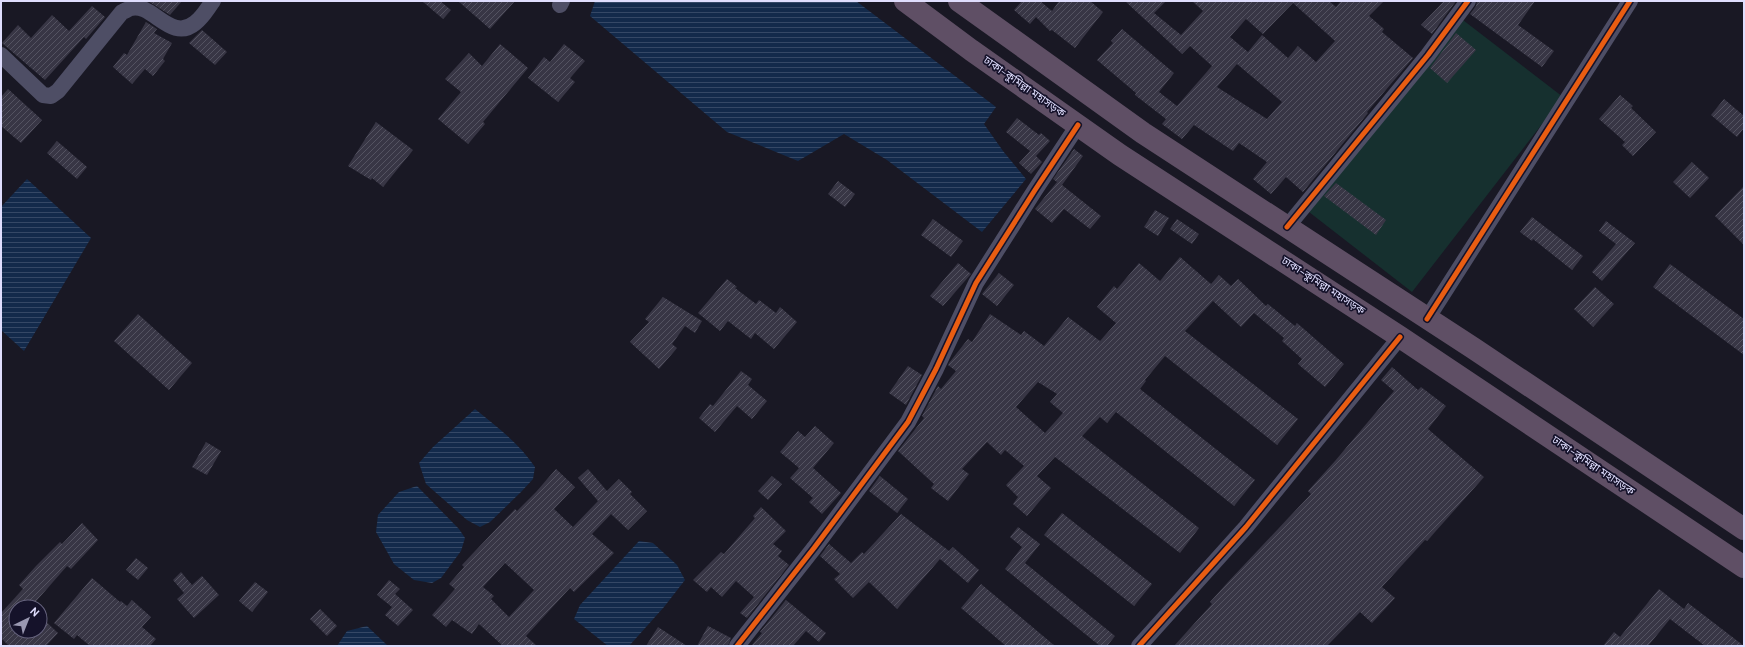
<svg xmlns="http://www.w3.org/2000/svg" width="1745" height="647" font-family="Overpass,'Noto Sans Bengali',sans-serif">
	<defs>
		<pattern id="water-rules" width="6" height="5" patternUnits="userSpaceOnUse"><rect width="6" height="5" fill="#132a4b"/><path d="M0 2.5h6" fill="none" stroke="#354866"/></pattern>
		<pattern id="building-hatch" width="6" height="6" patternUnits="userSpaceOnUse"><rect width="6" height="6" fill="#383645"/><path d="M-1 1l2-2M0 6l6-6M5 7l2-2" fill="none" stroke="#545361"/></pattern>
	</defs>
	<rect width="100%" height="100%" fill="#191824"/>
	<polygon fill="#16302f" points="1459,17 1563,97 1412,292 1309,212"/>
	<g fill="url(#water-rules)">
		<polygon points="595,1 856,1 996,107 984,124 1003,151 1026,179 982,232 887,160 844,134 798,161 727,132 590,16"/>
		<polygon points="27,179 91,238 24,351 1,330 1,207"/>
		<path d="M475,409C497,427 519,443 535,467L533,479L521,492L490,522L480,527L467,520L426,484L419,463L433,447Z"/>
		<polygon points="417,486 459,529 465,538 461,551 441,578 432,583 414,580 394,564 376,532 378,515 399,492"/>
		<polygon points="639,541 653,543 677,565 685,580 664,607 629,646 608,646 574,619 580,605"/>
		<polygon points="367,626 388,646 337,646 347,631"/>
	</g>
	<g fill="url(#building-hatch)" fill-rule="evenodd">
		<polygon points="148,1 182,1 170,15"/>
		<polygon points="422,1 440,1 451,10 443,19"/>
		<polygon points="458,1 515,1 490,29"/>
		<polygon points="1022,1 1040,1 1052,11 1059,1 1090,1 1103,12 1075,48 1052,30 1050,31 1036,17 1030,24 1014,10"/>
		<path d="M1125,1H1166L1154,13L1181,35L1203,11L1192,1H1329L1336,7L1341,1H1384L1369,16L1384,29L1382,32L1413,58L1367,112L1368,113L1303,192L1286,177L1271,194L1253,179L1267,162L1239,143L1233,151L1194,125L1182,139L1162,124L1166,119L1135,95L1136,93L1097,60L1113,43L1111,41L1122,29L1174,73L1159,92L1177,106L1212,66L1190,46L1182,54ZM1293,3L1335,41L1316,62L1298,46L1288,58L1262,35L1248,52L1230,37L1246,19L1263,34ZM1237,64L1282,102L1267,119L1217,87Z"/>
		<polygon points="1444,1 1456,1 1432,34 1421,25"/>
		<polygon points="1477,1 1535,1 1518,25 1554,51 1542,67 1470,14 1476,6"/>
		<polygon points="92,6 105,17 86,39 84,37 45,80 2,43 18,25 31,38 52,15 69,31"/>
		<polygon points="146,22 157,29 154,33 172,43 163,59 165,61 153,76 145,69 132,84 113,67 124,53 127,55"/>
		<polygon points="202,30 227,52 215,65 189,43"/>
		<polygon points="1456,33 1476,50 1447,83 1430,68"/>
		<polygon points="500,44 528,68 483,122 485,124 468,144 438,119 461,92 445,79 469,53 482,66"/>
		<polygon points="564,44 585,61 570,78 575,82 558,102 528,78 544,57 550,62"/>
		<polygon points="8,89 42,120 21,143 1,126 1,97"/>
		<polygon points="1620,95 1633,106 1631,108 1656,132 1633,156 1622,145 1625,142 1599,119"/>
		<polygon points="1724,99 1744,116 1744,128 1737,137 1711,115"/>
		<polygon points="1017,118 1039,135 1041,133 1050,141 1036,156 1034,154 1042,162 1031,174 1019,163 1030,151 1006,132"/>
		<polygon points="376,122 413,150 383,187 372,178 371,180 348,166"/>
		<polygon points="57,141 87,167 77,179 47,153"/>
		<polygon points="1074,149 1083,156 1062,185 1101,216 1090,229 1064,209 1052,223 1035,209 1057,182 1053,179"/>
		<polygon points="1692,162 1709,178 1690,198 1673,182"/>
		<polygon points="838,181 855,194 845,207 828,194"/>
		<polygon points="1336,183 1386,220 1376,235 1324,196"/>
		<polygon points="1744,186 1744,245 1715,216"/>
		<polygon points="1155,210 1169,218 1158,236 1144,227"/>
		<polygon points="1532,217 1583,256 1572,270 1533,239 1532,241 1520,232"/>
		<polygon points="933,219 963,241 951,257 921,235"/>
		<polygon points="1177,219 1199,234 1192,244 1170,229"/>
		<polygon points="1606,221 1635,243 1602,281 1592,272 1616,244 1599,231"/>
		<path d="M1180,257L1211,284L1219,275L1231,286L1238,279L1266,306L1268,304L1295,326L1297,323L1344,364L1325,387L1298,364L1302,359L1282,341L1284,338L1254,313L1241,327L1213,301L1185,331L1298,419L1277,445L1165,356L1145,380L1146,381L1140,389L1255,480L1234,506L1116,412L1107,423L1100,417L1082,436L1199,528L1180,553L1055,457L1037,476L1051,488L1027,516L1013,504L1018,497L1006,485L1024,466L1005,450L1001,455L987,442L962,469L969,474L948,501L931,488L934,484L898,451L924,418L922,416L938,386L941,389L956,371L948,365L949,363L968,339L972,342L990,314L1021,335L1024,331L1044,346L1068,317L1100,341L1116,323L1097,307L1114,286L1117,289L1139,263L1160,281ZM1038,382L1057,394L1050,402L1063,413L1045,433L1016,407Z"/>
		<polygon points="958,263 971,274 943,306 930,296"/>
		<polygon points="1670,264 1744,319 1744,355 1653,287"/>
		<polygon points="999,273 1014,285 997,306 982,294"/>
		<polygon points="727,279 737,287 735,288 756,304 759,300 776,313 780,307 797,322 774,349 755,333 751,339 728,321 720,331 698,313"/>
		<polygon points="1595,287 1614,304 1593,327 1574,309"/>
		<polygon points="663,297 702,321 695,333 685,326 672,344 677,348 659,369 630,342 649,322 645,319"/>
		<polygon points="138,314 192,363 169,390 114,341"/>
		<polygon points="908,366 922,375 906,405 889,393"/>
		<polygon points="1392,367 1418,390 1421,387 1446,406 1428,429 1484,477 1427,541 1425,540 1382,587 1395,598 1372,623 1360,612 1327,646 1174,646 1212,604 1210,602 1228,582 1311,494 1308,491 1335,461 1394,391 1381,380"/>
		<polygon points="741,371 752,379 748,385 767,401 752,419 737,406 715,432 699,418 710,404 713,406"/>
		<polygon points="815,426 834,443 813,468 841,493 822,514 809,502 813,498 790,478 799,468 780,452 798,431 805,437"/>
		<polygon points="206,442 221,451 207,475 192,467"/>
		<path d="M556,469L575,487L554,509L573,527L598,501L578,478L588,469L607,491L619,479L632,492L630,494L647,511L628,530L611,514L592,534L614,553L574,592L570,588L526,636L537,646H503L479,624L472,634L452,620L446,627L432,615L455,589L449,584L464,567L462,565L515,509L517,511L536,492ZM505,563L534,590L509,617L491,599L494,596L483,587Z"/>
		<polygon points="772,476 782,484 768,500 758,491"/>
		<polygon points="880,476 908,499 897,513 869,491"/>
		<polygon points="761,507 786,531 773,544 782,551 778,556 789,565 747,618 740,613 754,597 736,581 722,597 711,587 707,592 693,580 721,552 724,554 755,518 753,516"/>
		<polygon points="1062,513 1152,584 1134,606 1044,535"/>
		<polygon points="901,514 949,551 953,547 979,570 968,583 940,559 897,609 869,582 853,598 834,579 840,574 820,556 829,544 851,563 862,552 864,554"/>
		<polygon points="82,523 98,540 71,569 67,566 31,607 16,607 16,631 40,631 40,616 58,633 46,646 9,646 1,638 1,613 23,589 19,585 36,566 60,542 62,544"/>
		<polygon points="1018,527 1040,544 1025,563 1115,636 1107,646 1100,646 1005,569 1022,547 1010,537"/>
		<polygon points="136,558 148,568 138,580 126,570"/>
		<polygon points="181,572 192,585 202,576 219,595 194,618 177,599 184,593 173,580"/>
		<polygon points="92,578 120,602 121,601 127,606 132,600 151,617 142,627 156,639 150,646 90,646 77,635 74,639 54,623"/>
		<polygon points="389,580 400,589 395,594 413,610 398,626 385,615 392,607 377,595"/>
		<polygon points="255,582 268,592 252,612 239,601"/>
		<polygon points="981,584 1055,646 1006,646 961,608"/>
		<polygon points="1659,589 1684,609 1688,603 1744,646 1705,646 1670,619 1648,646 1603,646 1614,632 1620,637"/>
		<polygon points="786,600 826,633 819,642 806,631 793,646 751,646 762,633 760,632"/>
		<polygon points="320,609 337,626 327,636 310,619"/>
		<polygon points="708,626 731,638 728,646 697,646"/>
		<polygon points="658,627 687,646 646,646"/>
	</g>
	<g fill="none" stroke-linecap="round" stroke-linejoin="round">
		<g stroke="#4e4e65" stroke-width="16">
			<polyline points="560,5 562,1"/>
			<path d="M1,55L43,95L51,96L58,91L122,12C125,11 128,9 131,8C152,2 171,43 195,23C203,17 207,9 213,1"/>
			<polyline points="1287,227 1428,55 1468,1"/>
			<polyline points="1427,319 1630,1"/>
			<polyline points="737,646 814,548 908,422 936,369 976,283 1035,190 1078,125"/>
			<polyline points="1139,646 1246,527 1400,337"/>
		</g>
		<g stroke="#5f4f65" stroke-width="22">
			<polyline points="905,1 971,50 1120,155 1400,337 1744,567"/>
			<polyline points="959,1 1143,133 1473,348 1744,529"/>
		</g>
		<g stroke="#15122a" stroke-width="8">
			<g id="cycleway">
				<polyline points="1287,227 1428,55 1468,1"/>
				<polyline points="1427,319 1630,1"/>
				<polyline points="737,646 814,548 908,422 936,369 976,283 1035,190 1078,125"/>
				<polyline points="1139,646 1246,527 1400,337"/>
			</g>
		</g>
		<use href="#cycleway" stroke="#e95d12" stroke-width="5"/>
	</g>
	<g text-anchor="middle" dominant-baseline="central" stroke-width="3.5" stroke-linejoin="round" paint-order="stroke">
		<g font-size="11" fill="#dfddfd" stroke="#15122a">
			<text transform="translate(1024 87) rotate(35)">ঢাকা–কুমিল্লা মহাসড়ক</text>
			<text transform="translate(1323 286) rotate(33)">ঢাকা–কুমিল্লা মহাসড়ক</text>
			<text transform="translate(1593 466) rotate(34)">ঢাকা–কুমিল্লা মহাসড়ক</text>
		</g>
	</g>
	<rect width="1745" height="647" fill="none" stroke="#dfddfd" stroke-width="4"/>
	<g transform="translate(28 619) rotate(43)"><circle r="19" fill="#15122a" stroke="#66637e"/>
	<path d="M0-3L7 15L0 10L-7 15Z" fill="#9a98b1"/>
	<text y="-6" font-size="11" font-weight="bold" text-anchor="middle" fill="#dfddfd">N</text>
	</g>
</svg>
